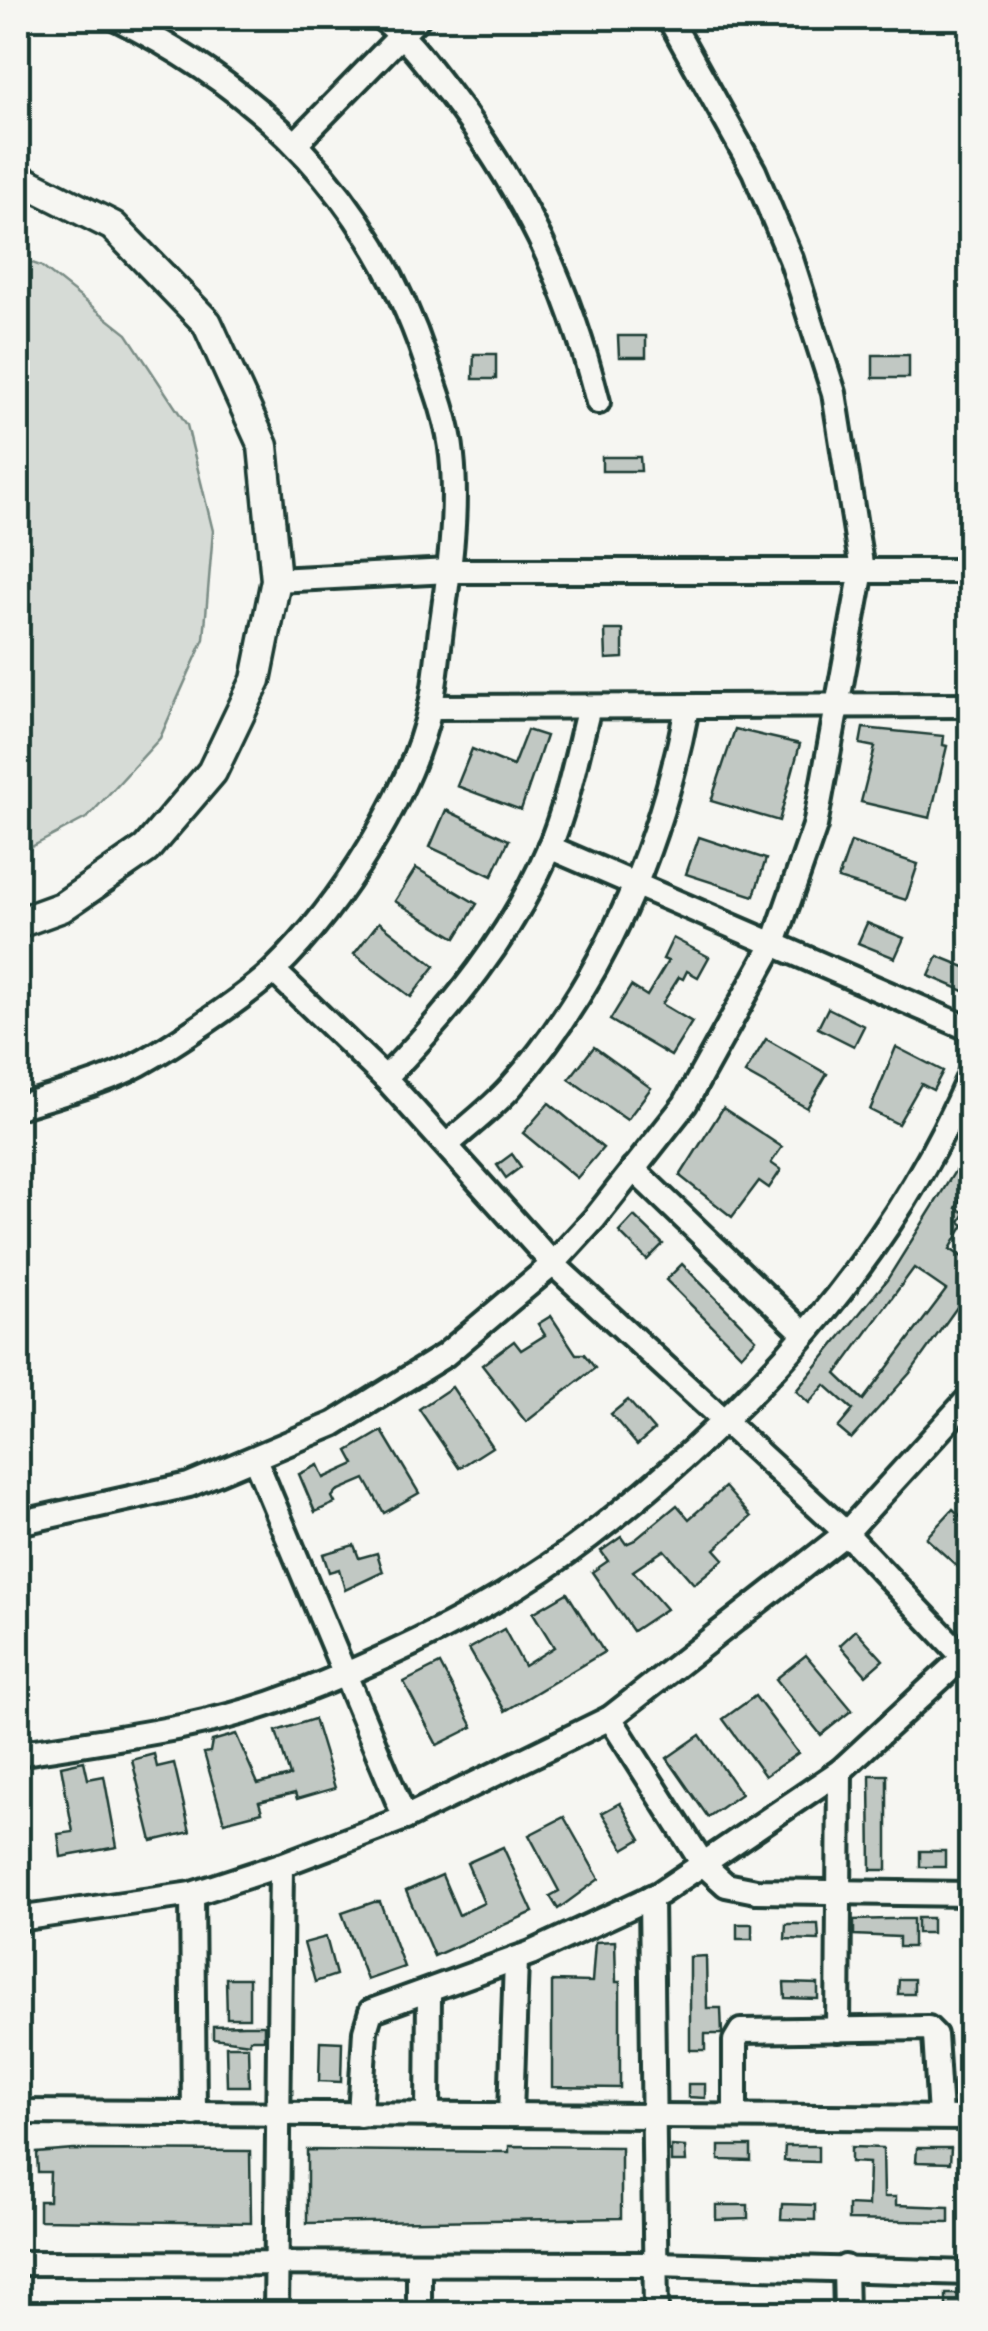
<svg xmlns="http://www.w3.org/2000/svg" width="988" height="2331" font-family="Dekko,sans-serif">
	<rect width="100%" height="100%" fill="#f6f6f2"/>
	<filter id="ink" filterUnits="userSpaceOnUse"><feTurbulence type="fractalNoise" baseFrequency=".01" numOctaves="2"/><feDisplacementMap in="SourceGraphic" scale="20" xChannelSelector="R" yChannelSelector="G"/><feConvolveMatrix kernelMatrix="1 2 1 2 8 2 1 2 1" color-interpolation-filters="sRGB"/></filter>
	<g filter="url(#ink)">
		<polygon fill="#d6dbd6" stroke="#7a8c85" stroke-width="2.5" points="18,258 41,266 127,334 187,425 213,531 204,639 160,738 88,817 18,854"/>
		<g fill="#c1c8c3" stroke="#1f3d34" stroke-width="2.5" fill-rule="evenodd">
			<polygon points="618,336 646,336 646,357 619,357"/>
			<polygon points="474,354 496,354 496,379 473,379"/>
			<rect x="873" y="355" width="36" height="23"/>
			<polygon points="602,457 640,457 641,471 602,471"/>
			<polygon points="605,630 623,630 623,658 606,659"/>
			<polygon points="863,728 944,736 943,745 947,746 930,818 861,802 875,747 860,744"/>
			<polygon points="735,729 800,744 779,821 711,801"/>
			<polygon points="527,730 546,736 521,810 457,786 472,749 513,766"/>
			<polygon points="446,810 509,840 492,876 430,847"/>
			<polygon points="699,837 766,859 754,896 686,874"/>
			<polygon points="851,842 918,864 906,900 838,879"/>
			<polygon points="416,868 477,904 456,938 395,901"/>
			<polygon points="379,922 435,966 411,997 354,954"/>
			<polygon points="867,923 904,938 895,958 858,943"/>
			<polygon points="673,938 709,957 698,977 687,971 683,979 679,977 662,1004 692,1022 671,1056 610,1020 631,986 647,996 668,961 663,959"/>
			<polygon points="938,956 970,969 966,992 929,976"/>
			<polygon points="828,1008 864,1026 854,1046 818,1028"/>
			<polygon points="766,1039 827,1074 807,1108 745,1073"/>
			<polygon points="594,1047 651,1088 627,1120 569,1079"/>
			<polygon points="896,1047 943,1071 933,1090 921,1084 898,1124 870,1110"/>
			<polygon points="549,1103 603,1148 577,1178 523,1133"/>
			<polygon points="723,1108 782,1147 771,1163 781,1170 769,1188 759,1181 732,1217 680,1176"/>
			<path d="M970,1147V1182L956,1208L965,1213L960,1222L964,1225L950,1249L970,1262V1289L910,1373L851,1439L838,1428L853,1410L825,1385L809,1403L796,1391L887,1280ZM914,1268L946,1290L863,1400L836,1374Z"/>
			<polygon points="512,1154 521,1167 506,1178 497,1165"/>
			<polygon points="634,1216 663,1244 647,1260 619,1232"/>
			<polygon points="682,1264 756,1339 741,1355 666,1280"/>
			<polygon points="551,1316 576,1354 584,1354 595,1368 526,1422 482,1365 514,1341 521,1350 545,1335 538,1324"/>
			<polygon points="452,1387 492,1447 459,1468 419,1409"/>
			<polygon points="628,1400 654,1430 637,1445 611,1414"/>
			<polygon points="382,1431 419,1493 384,1513 365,1479 337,1491 332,1497 335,1503 315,1512 299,1474 318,1465 324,1478 355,1464 348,1451"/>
			<polygon points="725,1487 751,1517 715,1549 724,1559 694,1584 664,1550 633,1571 666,1609 633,1631 592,1572 608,1561 601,1551 621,1537 626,1544 635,1540 677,1505 689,1519"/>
			<polygon points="953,1509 970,1525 970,1578 926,1538"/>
			<polygon points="354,1545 359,1558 377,1553 383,1572 345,1590 339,1569 329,1572 323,1554"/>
			<polygon points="567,1593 604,1652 505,1711 469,1649 504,1629 524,1666 554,1647 533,1613"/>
			<polygon points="856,1630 883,1660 866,1675 840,1645"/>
			<polygon points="806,1655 852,1710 821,1735 776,1679"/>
			<polygon points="440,1664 473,1727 437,1745 404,1682"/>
			<polygon points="755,1696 798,1753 765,1776 723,1719"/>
			<polygon points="314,1719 335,1788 297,1799 295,1793 259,1802 262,1812 224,1822 204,1753 210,1752 212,1741 236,1734 258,1784 290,1776 276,1731"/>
			<polygon points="700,1735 741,1794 708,1817 667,1758"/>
			<polygon points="154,1754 157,1767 174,1763 190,1832 152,1841 132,1760"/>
			<polygon points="84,1761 88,1779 104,1776 117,1847 61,1857 58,1834 73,1832 61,1766"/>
			<polygon points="870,1775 887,1775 887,1870 871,1870"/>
			<polygon points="620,1803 641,1839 624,1849 602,1813"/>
			<polygon points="564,1817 599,1879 558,1909 550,1896 559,1891 529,1835"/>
			<polygon points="503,1847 533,1912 434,1956 406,1891 442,1875 459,1915 484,1903 467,1863"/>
			<rect x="920" y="1851" width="25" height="16"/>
			<polygon points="374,1902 380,1902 404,1967 367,1980 342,1913"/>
			<rect x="917" y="1918" width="15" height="15"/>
			<polygon points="888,1919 913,1919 913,1947 899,1947 899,1937 854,1935 854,1920"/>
			<rect x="737" y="1924" width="15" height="15"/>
			<polygon points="786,1924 818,1924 819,1940 785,1939"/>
			<polygon points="326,1937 336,1975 315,1982 304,1943"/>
			<polygon points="615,1941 616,1982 620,1982 620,2088 552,2087 552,1981 592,1982 595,1942"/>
			<polygon points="706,1956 707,2008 721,2008 722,2034 705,2034 705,2050 690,2050 690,1957"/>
			<polygon points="226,1978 249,1978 249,2018 227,2018"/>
			<polygon points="899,1979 914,1979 914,1994 898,1994"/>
			<polygon points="784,1983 818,1984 818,1999 785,1998"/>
			<polygon points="244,2025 264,2025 264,2039 250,2039 250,2043 213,2038 213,2026"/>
			<polygon points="320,2041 342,2042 341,2082 319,2081"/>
			<polygon points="226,2046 248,2046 249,2086 227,2086"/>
			<polygon points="688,2084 705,2084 705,2098 688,2097"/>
			<polygon points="509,2146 621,2147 621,2218 307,2223 307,2150 509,2152"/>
			<polygon points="671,2146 685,2147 686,2162 671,2162"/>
			<polygon points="719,2146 751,2146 751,2161 719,2160"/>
			<polygon points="785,2146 818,2146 818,2162 784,2161"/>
			<polygon points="851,2147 883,2148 884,2197 896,2197 896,2205 949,2207 949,2222 848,2220 848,2205 868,2206 869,2163 851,2162"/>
			<polygon points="917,2148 951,2148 950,2163 916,2162"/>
			<polygon points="74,2150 250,2151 251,2223 39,2220 39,2201 49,2201 50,2172 38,2172 37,2153"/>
			<polygon points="782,2204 815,2205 815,2220 781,2219"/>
			<polygon points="716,2205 748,2205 748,2219 716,2220"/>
			<polygon points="946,2294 962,2294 962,2308 946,2307"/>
		</g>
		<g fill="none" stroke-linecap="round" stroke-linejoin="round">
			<g stroke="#1f3d34" stroke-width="30">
				<g id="minor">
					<path d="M381,18C408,38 427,65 448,92C524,191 567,281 598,402"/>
					<polyline points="297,142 418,18"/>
					<polyline points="276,580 449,571 970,571"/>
					<polyline points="431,707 970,705"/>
					<polyline points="549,847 970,1029"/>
					<polyline points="274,971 385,1078 553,1264 846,1533 970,1664"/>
					<path d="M385,1078C451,1010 512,936 549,848C568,803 577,754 589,707"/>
					<path d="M18,1107C57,1094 102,1084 139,1064C171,1047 250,994 275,969C340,906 412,793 431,704C436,680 438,654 441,629C449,574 458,512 452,456C449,424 437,391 426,361C373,201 265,91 116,18"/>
					<path d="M447,1145C468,1126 491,1109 510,1088C604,982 661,846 687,708"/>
					<polyline points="633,1169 805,1334"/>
					<polyline points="255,1459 405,1818"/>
					<polyline points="18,1523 189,1485 334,1424 445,1355 553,1264 595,1218 685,1104 774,943 815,826 862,570 834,393 791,259 754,171 669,18"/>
					<polyline points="610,1718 703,1864 726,1885 756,1891 970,1894"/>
					<path d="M18,1754C109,1738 204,1730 291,1696C395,1656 501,1605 590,1536C747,1415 893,1258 970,1074"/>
					<polyline points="192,1894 194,2114"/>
					<polyline points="651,1897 656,2314"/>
					<polyline points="18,1919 192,1894 281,1865 405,1818 610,1718 846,1533 970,1397"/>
					<polyline points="838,2030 840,1771"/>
					<polyline points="18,2112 970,2118"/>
					<polyline points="735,2114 735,2041 741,2031 928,2028 935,2035 940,2116"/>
					<polyline points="360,2115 365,2031 371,2011 531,1953 660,1893 840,1771 970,1651"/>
					<polyline points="428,2115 429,1993"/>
					<polyline points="511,2115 516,1959"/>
					<polyline points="18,2263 657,2264 970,2273"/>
					<polyline points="419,2265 419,2314"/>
					<polyline points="845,2267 846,2314"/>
					<polyline points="276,2314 281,1865"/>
				</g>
			</g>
			<g stroke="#1f3d34" stroke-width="35">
				<polyline id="tertiary" points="18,178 113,226 207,323 263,446 276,580 256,680 212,772 146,849 62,907 18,923"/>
			</g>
			<use href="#minor" stroke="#f6f6f2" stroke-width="22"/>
			<use href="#tertiary" stroke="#f6f6f2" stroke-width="28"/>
		</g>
	</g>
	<rect width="988" height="2331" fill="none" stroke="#f6f6f2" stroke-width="60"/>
	<rect x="30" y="30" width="928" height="2271" fill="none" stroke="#1f3d34" stroke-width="4" filter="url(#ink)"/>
</svg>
